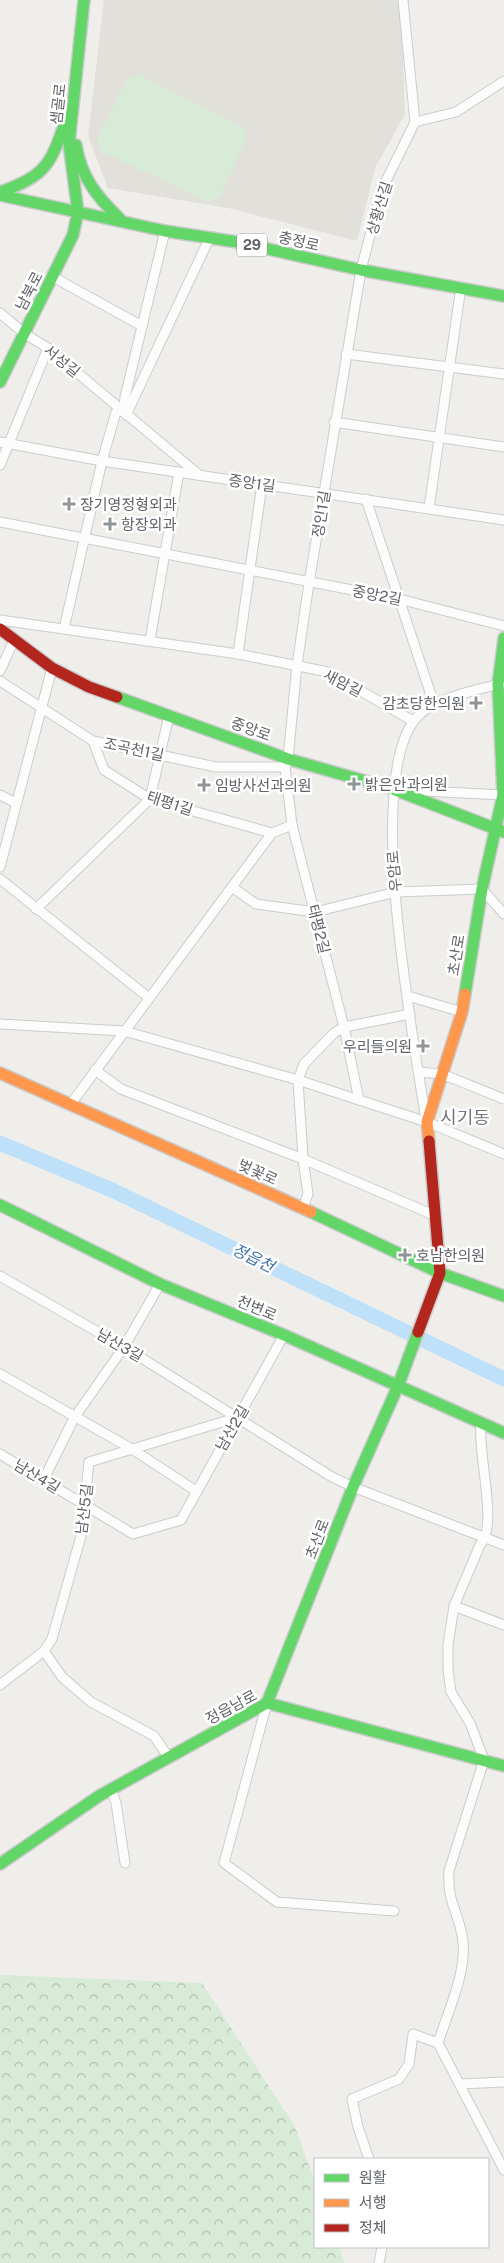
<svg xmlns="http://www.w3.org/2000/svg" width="504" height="2263" font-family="'Public Sans','Noto Sans KR',sans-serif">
	<defs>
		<pattern id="forest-crowns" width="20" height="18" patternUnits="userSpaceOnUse" patternTransform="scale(1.25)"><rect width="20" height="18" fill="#d8ebd6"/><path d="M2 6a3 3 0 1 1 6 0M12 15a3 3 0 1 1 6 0" fill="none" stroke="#b2c2b1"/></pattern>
	</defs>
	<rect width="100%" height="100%" fill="#efeeea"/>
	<polygon fill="#e2e0da" points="104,0 401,0 405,114 375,168 357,241 228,208 108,188 88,136"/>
	<polygon fill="#d8ebd6" points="138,74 243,128 247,137 220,196 208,202 101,151 97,139 127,80"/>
	<polygon fill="url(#forest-crowns)" points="0,1975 202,1983 295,2127 315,2182 315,2247 339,2247 345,2263 0,2263"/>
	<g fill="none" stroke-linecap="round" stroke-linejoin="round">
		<polyline stroke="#bfe0f9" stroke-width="15" points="0,1143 114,1191 504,1379"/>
		<g stroke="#cbcccc" stroke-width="11">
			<g id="street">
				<polyline points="415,122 456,112 504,81"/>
				<polyline points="53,277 142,326"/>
				<polyline points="0,313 25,334 48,348 199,475"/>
				<polyline points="346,354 504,374"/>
				<polyline points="126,415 210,237"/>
				<polyline points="334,422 504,447"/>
				<polyline points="0,442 102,461 504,520"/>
				<polyline points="0,465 48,348"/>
				<polyline points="366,499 434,704"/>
				<polyline points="429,508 461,287"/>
				<polyline points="0,522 399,599 504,626"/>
				<polyline points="0,620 238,654 328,672 413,721"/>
				<polyline points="64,629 102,461 116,412 124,411 125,397 165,231"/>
				<polyline points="150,640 179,472"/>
				<polyline points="238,654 262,484"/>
				<polyline points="0,671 14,640"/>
				<polyline points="0,681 93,741 216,767 285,767"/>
				<polyline points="93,741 104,770 150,799 272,833"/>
				<polyline points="404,790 504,795"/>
				<polyline points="0,795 16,803"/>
				<polyline points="0,867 52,668"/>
				<polyline points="0,879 149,998"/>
				<polyline points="232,887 256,904 315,912 396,892 482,889 504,914"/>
				<polyline points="36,909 150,799 169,715"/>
				<polyline points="408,996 462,1012"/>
				<polyline points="0,1024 124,1031 298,1080 359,1100 427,1122 504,1154"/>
				<polyline points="95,1070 121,1089 303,1159 436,1216"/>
				<polyline points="419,1072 442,1074 504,1099"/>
				<polyline points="359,1100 344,1027 292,825 285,767 288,759 297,665 309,583 361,270 382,189 415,122 403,0"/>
				<polyline points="70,1105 272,833 292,825"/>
				<path d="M426,1120C413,1036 366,789 413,722C429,698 475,691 502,683"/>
				<polyline points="303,1208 308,1194 303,1159 298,1080 304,1064 334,1033 344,1027 410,1014"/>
				<polyline points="0,1276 124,1347 332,1477 353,1487 504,1545"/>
				<polyline points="0,1374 132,1449 196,1491"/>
				<polyline points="0,1454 133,1534 181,1520 284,1335"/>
				<polyline points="44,1479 74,1418 124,1347 160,1284"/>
				<polyline points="454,1606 504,1625"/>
				<polyline points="44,1651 62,1677 91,1702 154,1736 169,1758"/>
				<polyline points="0,1685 44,1651 52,1639 81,1536 89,1462 239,1417"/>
				<polyline points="267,1703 224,1863 277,1902 394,1911"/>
				<polyline points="111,1789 116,1803 125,1863"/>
				<path d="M438,2043C448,2011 469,1968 462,1935C457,1910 447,1900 449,1871L484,1760L470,1723L451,1692L448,1670V1645L454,1606L480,1545C499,1526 477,1454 481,1423"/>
				<polyline points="460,2084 504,2082"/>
				<polyline points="369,2159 358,2127 352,2099 399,2079 409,2064 413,2034 438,2043 504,2170"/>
				<polyline points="379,2263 382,2247"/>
			</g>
		</g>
		<g stroke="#cacacb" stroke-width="14">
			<g id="fast">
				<path d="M76,145C81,177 97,197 120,219"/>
				<path d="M0,192C48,176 51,162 67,117"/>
				<polyline points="0,195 165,231 237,242 361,270 504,296"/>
				<polyline points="0,382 73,235 78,212 69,144 84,0"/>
				<polyline points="117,697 288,759 393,789 504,832"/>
				<polyline points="465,994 482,889 503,795 498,684 504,638"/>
				<polyline points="0,1205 160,1284 284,1335 504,1433"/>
				<polyline points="311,1212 440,1273 504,1296"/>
				<polyline points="267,1703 353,1487 398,1386 418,1332"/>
				<polyline points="0,1864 99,1796 267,1703 504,1766"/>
			</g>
		</g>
		<g stroke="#cacacb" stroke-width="14">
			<g id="slow">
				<polyline points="0,1073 311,1212"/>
				<polyline points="429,1141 427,1122 462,1012 465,994"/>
			</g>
		</g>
		<g stroke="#cacacb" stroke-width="14">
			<g id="jam">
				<polyline points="0,629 52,668 89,687 117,697"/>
				<polyline points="418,1332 440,1273 429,1141"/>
			</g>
		</g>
		<use href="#street" stroke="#fdfcfc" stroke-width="9"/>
		<use href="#fast" stroke="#63d668" stroke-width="11"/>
		<use href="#slow" stroke="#ff974d" stroke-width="11"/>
		<use href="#jam" stroke="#b3261e" stroke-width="11"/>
	</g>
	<g fill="#919496" stroke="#fff" stroke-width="2">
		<path d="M66.5 496.5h5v5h5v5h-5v5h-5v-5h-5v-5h5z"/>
		<path d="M107.5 516.5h5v5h5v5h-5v5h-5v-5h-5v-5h5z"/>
		<path d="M473.5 695.5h5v5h5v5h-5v5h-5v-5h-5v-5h5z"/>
		<path d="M351.5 776.5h5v5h5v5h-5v5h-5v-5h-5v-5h5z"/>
		<path d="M201.5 777.5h5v5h5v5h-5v5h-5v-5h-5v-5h5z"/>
		<path d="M420.5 1038.5h5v5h5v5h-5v5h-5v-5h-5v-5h5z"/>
		<path d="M402.5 1247.5h5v5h5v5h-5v5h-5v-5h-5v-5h5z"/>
	</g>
	<g text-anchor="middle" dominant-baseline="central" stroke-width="5" stroke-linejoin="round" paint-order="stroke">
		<rect fill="#fff" stroke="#8f9295" stroke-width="1" x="237" y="233.5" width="30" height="23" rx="4"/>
		<g font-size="14" font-weight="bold" fill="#5f6368">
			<text x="252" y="245">29</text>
		</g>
		<g font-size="15" fill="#5f6368" stroke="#fff">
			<text transform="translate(58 104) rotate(-84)">샘골로</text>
			<text transform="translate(379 208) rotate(-73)">상황산길</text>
			<text transform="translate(299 241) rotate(13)">충정로</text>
			<text transform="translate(29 291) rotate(-63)">남북로</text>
			<text transform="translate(62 361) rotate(39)">서성길</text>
			<text transform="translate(252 483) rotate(8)">중앙1길</text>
			<text transform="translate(321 514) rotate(-81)">정인1길</text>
			<text transform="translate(377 595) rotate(11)">중앙2길</text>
			<text transform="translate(343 683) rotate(27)">새암길</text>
			<text transform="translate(251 729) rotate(20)">중앙로</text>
			<text transform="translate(134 749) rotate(12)">조곡천1길</text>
			<text transform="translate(170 803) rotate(18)">태평1길</text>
			<text transform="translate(394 871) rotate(-95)">우암로</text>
			<text transform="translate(319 929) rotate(76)">태평2길</text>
			<text transform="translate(456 955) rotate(-81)">초산로</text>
			<text transform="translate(258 1172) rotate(24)">벚꽃로</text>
			<text transform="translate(257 1308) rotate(23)">천변로</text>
			<text transform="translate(120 1345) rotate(30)">남산3길</text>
			<text transform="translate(232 1428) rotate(-60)">남산2길</text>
			<text transform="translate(37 1476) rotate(31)">남산4길</text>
			<text transform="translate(84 1509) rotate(-83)">남산5길</text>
			<text transform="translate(317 1539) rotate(-69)">초산로</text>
			<text transform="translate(231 1707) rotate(-28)">정읍남로</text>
		</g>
		<g font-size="15" fill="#5f6368" stroke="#fff" text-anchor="start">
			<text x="80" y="504">장기영정형외과</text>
			<text x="121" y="524">항장외과</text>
			<text x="465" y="703" text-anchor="end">감초당한의원</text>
			<text x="365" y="784">밝은안과의원</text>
			<text x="215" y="785">임방사선과의원</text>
			<text x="412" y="1046" text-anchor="end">우리들의원</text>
			<text x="416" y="1255">호남한의원</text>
		</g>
		<g font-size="16" font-style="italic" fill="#4174aa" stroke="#fff">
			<text transform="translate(253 1258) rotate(26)">정읍천</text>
		</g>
		<g font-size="18" fill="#70757a" stroke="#fff">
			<text x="465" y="1117">시기동</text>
		</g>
	</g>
	<rect x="314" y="2158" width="175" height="90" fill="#ffffff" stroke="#bfc1c3"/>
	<rect x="324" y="2174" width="25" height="8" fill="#63d668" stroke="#bfc1c3"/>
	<text x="359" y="2183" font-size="15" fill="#5f6368">원활</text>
	<rect x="324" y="2199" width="25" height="8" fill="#ff974d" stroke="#bfc1c3"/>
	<text x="359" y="2208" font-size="15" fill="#5f6368">서행</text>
	<rect x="324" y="2224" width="25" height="8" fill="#b3261e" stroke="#bfc1c3"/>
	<text x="359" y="2233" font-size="15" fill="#5f6368">정체</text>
</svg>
